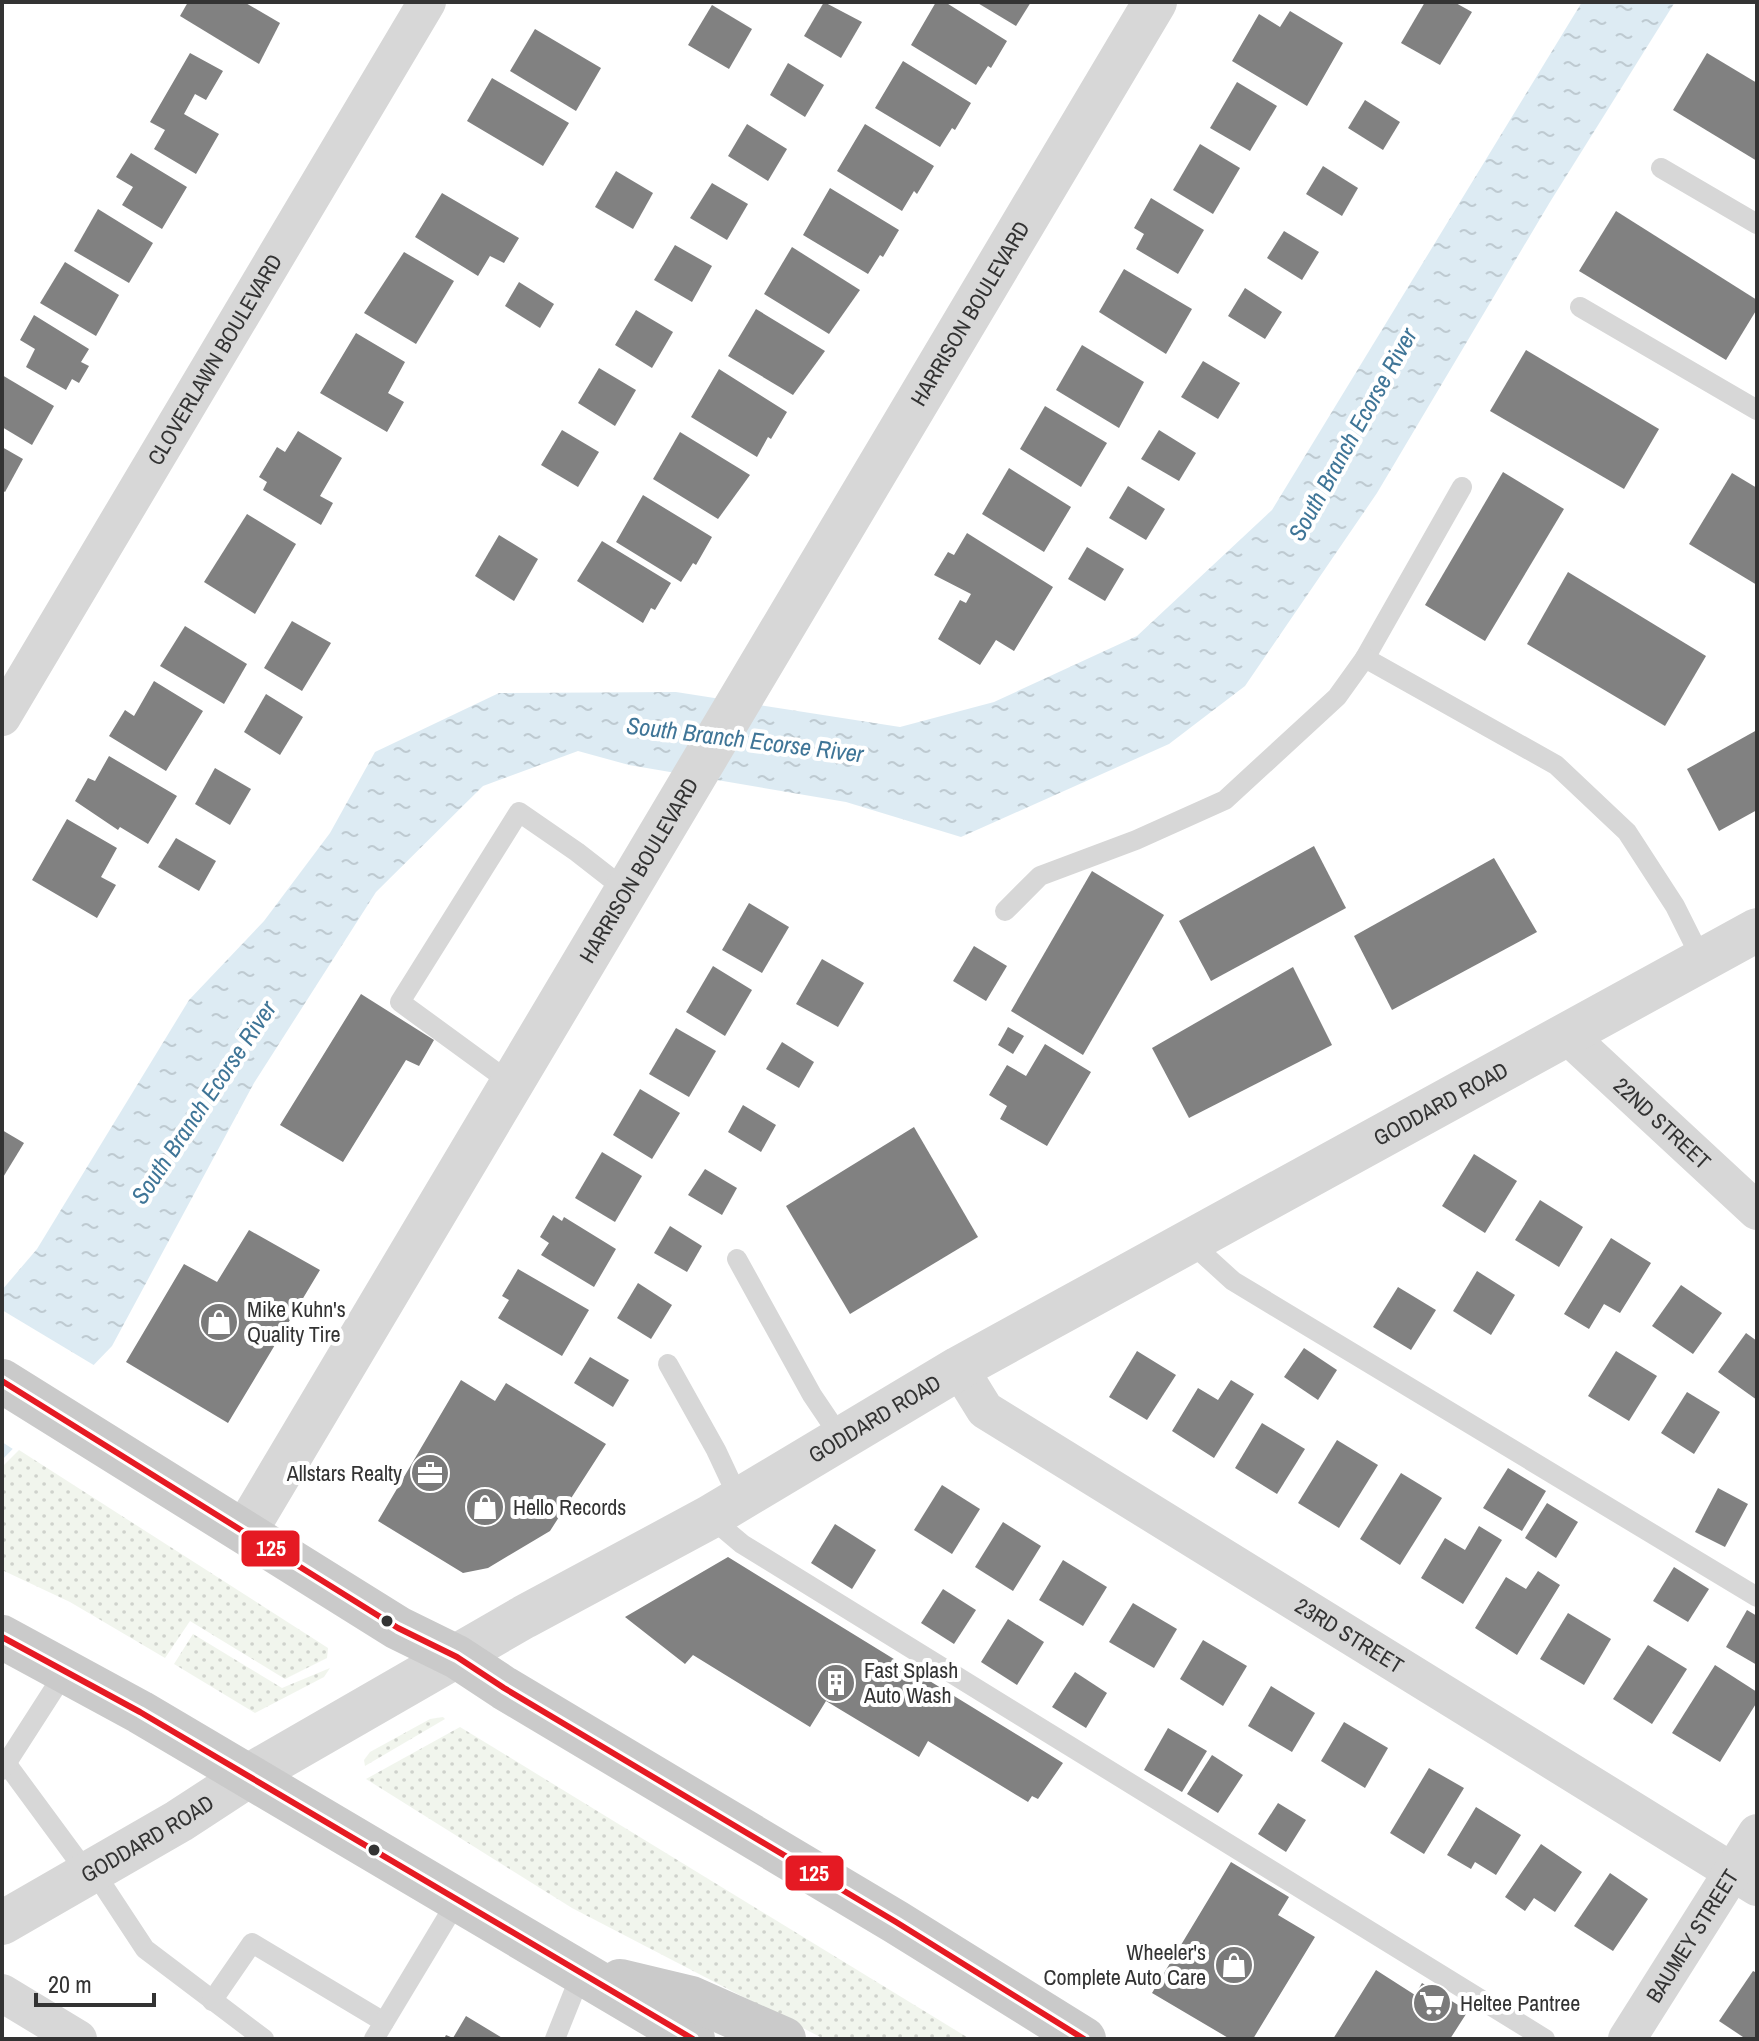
<svg xmlns="http://www.w3.org/2000/svg" width="1759" height="2041" font-family="'Archivo Narrow',sans-serif">
	<defs>
		<pattern id="grass-dots" width="8" height="8" patternUnits="userSpaceOnUse" patternTransform="scale(2)"><rect width="8" height="8" fill="#f1f5ed"/><path d="M2 2h.1M6 6h.1" fill="none" stroke="#cfd2cc" stroke-width="1.8" stroke-linecap="round"/></pattern>
		<pattern id="water-ripples" width="26" height="14" patternUnits="userSpaceOnUse" patternTransform="scale(2)"><rect width="26" height="14" fill="#ddebf3"/><path d="M2 4q2-2 4 0t4 0M15 11q2-2 4 0t4 0" fill="none" stroke="#becad1"/></pattern>
	</defs>
	<rect width="100%" height="100%" fill="#fff"/>
	<g fill="url(#grass-dots)">
		<polygon points="19,1450 328,1648 327,1658 285,1679 190,1621 165,1658 70,1602 2,1570 2,1467"/>
		<polygon points="193,1634 282,1688 330,1668 324,1677 255,1713 174,1664"/>
		<polygon points="443,1717 445,1719 365,1766 364,1760 370,1752 430,1719"/>
		<polygon points="460,1727 970,2039 824,2039 572,1908 366,1779"/>
	</g>
	<polygon fill="url(#water-ripples)" points="1582,2 1675,2 1550,202 1377,493 1245,686 1169,744 961,837 846,802 629,765 578,751 483,786 376,892 254,1083 112,1346 2,1460 2,1290 37,1249 189,1000 264,921 330,833 375,752 499,693 676,692 900,727 994,702 1137,636 1272,510"/>
	<polygon fill="#fff" points="2,1310 97,1367 16,1451 2,1442"/>
	<g fill="#818181">
		<polygon points="188,2 244,2 280,23 259,64 180,16"/>
		<polygon points="824,2 862,22 841,58 804,36"/>
		<polygon points="936,2 945,2 1007,41 991,68 988,66 976,85 911,45"/>
		<polygon points="976,2 1031,2 1016,26"/>
		<polygon points="1425,2 1454,2 1472,12 1440,65 1401,43"/>
		<polygon points="712,5 752,29 729,69 688,45"/>
		<polygon points="1290,11 1343,43 1307,106 1232,61 1259,14 1280,27"/>
		<polygon points="535,29 601,68 576,111 510,71"/>
		<polygon points="190,53 223,71 206,100 195,94 184,114 219,134 196,174 154,149 165,130 150,122"/>
		<polygon points="1707,53 1757,83 1757,161 1673,110"/>
		<polygon points="903,61 971,103 955,130 952,128 940,147 875,108"/>
		<polygon points="788,63 824,85 805,117 770,95"/>
		<polygon points="492,78 569,123 543,166 467,121"/>
		<polygon points="1237,82 1277,106 1250,151 1210,128"/>
		<polygon points="1365,100 1400,122 1383,150 1348,128"/>
		<polygon points="747,124 787,149 768,181 728,156"/>
		<polygon points="865,124 934,166 917,194 914,191 902,211 837,171"/>
		<polygon points="1200,144 1240,168 1213,214 1173,190"/>
		<polygon points="131,153 187,187 162,229 122,205 133,187 116,177"/>
		<polygon points="1323,166 1358,188 1342,216 1306,194"/>
		<polygon points="616,171 653,193 633,229 595,207"/>
		<polygon points="712,183 748,204 727,240 690,218"/>
		<polygon points="830,188 899,230 883,257 880,255 868,274 803,235"/>
		<polygon points="442,193 519,238 504,263 490,256 478,276 415,237"/>
		<polygon points="1151,198 1204,230 1178,274 1136,249 1144,234 1134,228"/>
		<polygon points="98,209 153,243 129,283 74,251"/>
		<polygon points="1616,211 1757,300 1757,309 1726,360 1579,271"/>
		<polygon points="1284,231 1319,252 1302,280 1267,258"/>
		<polygon points="675,245 712,266 692,302 654,280"/>
		<polygon points="792,247 860,290 829,334 764,294"/>
		<polygon points="404,252 454,281 416,344 364,313"/>
		<polygon points="65,262 119,295 96,336 40,303"/>
		<polygon points="1124,269 1192,309 1166,354 1099,312"/>
		<polygon points="519,282 554,304 540,328 505,306"/>
		<polygon points="1245,288 1282,312 1265,339 1228,316"/>
		<polygon points="756,309 825,351 793,395 728,356"/>
		<polygon points="636,310 673,332 652,368 615,345"/>
		<polygon points="34,315 89,349 81,362 89,366 79,383 72,379 66,390 26,367 35,349 20,340"/>
		<polygon points="356,333 405,362 388,393 404,402 387,432 320,393"/>
		<polygon points="1082,345 1144,382 1119,428 1056,390"/>
		<polygon points="1526,350 1659,429 1624,489 1490,411"/>
		<polygon points="1203,361 1240,383 1218,419 1181,397"/>
		<polygon points="599,368 636,390 615,426 578,403"/>
		<polygon points="719,369 787,412 771,439 768,437 757,457 691,417"/>
		<polygon points="2,375 54,406 32,445 2,427"/>
		<polygon points="1045,406 1107,443 1081,487 1020,449"/>
		<polygon points="562,430 599,452 578,487 541,465"/>
		<polygon points="1159,430 1196,453 1179,481 1141,459"/>
		<polygon points="298,431 342,458 320,496 333,503 321,525 263,490 267,482 259,477 277,447 285,452"/>
		<polygon points="680,432 750,475 718,519 653,479"/>
		<polygon points="2,447 23,459 5,492 2,490"/>
		<polygon points="1009,468 1071,507 1044,552 982,514"/>
		<polygon points="1503,472 1564,509 1485,641 1425,605"/>
		<polygon points="1732,473 1757,488 1757,585 1689,544"/>
		<polygon points="1128,486 1165,509 1146,540 1109,518"/>
		<polygon points="643,495 712,537 696,565 693,563 681,582 616,542"/>
		<polygon points="247,514 296,544 255,614 204,582"/>
		<polygon points="967,533 1053,587 1014,651 996,640 980,665 938,639 960,600 966,603 971,594 934,575 948,552 954,555"/>
		<polygon points="499,535 538,559 514,601 475,576"/>
		<polygon points="602,541 671,583 655,610 651,608 643,623 577,581"/>
		<polygon points="1087,547 1124,569 1105,601 1068,579"/>
		<polygon points="1568,572 1706,656 1665,726 1527,644"/>
		<polygon points="292,621 331,643 302,691 264,668"/>
		<polygon points="185,626 247,664 224,704 160,666"/>
		<polygon points="154,681 203,711 166,771 109,736 125,710 134,716"/>
		<polygon points="266,694 303,717 280,755 244,732"/>
		<polygon points="1757,730 1757,810 1719,831 1687,769"/>
		<polygon points="109,756 177,796 148,844 120,827 118,830 75,801 88,778 95,781"/>
		<polygon points="215,768 251,789 230,825 195,804"/>
		<polygon points="67,819 117,848 101,877 116,885 97,918 32,880"/>
		<polygon points="176,838 216,861 199,891 158,867"/>
		<polygon points="1314,846 1346,908 1211,981 1179,921"/>
		<polygon points="1494,858 1537,932 1392,1010 1354,936"/>
		<polygon points="1092,871 1164,915 1083,1055 1011,1011"/>
		<polygon points="749,903 789,927 762,973 722,950"/>
		<polygon points="974,946 1007,966 986,1001 953,981"/>
		<polygon points="822,959 864,983 838,1027 796,1004"/>
		<polygon points="713,966 752,990 725,1036 686,1012"/>
		<polygon points="1293,967 1332,1045 1189,1118 1152,1048"/>
		<polygon points="361,994 434,1040 419,1066 406,1060 343,1162 280,1125"/>
		<polygon points="1008,1027 1024,1036 1013,1054 998,1045"/>
		<polygon points="676,1028 716,1051 689,1097 649,1074"/>
		<polygon points="782,1042 814,1062 799,1088 766,1069"/>
		<polygon points="1045,1044 1091,1072 1047,1146 1000,1119 1007,1106 989,1095 1007,1065 1026,1076"/>
		<polygon points="640,1089 680,1113 652,1159 613,1135"/>
		<polygon points="743,1105 776,1125 761,1152 728,1132"/>
		<polygon points="914,1127 978,1237 850,1314 786,1206"/>
		<polygon points="2,1130 24,1143 2,1179"/>
		<polygon points="602,1152 642,1176 615,1222 575,1198"/>
		<polygon points="1474,1154 1517,1181 1485,1233 1442,1206"/>
		<polygon points="705,1169 737,1188 722,1215 688,1195"/>
		<polygon points="1540,1200 1583,1227 1559,1267 1515,1240"/>
		<polygon points="553,1215 562,1221 564,1217 616,1249 594,1287 541,1255 549,1243 540,1237"/>
		<polygon points="670,1226 702,1246 687,1272 654,1253"/>
		<polygon points="249,1230 320,1270 228,1423 126,1362 184,1264 217,1282"/>
		<polygon points="1611,1238 1651,1263 1620,1313 1604,1304 1589,1329 1564,1314"/>
		<polygon points="518,1269 589,1310 562,1356 498,1318 509,1300 502,1296"/>
		<polygon points="1477,1271 1515,1295 1491,1335 1453,1311"/>
		<polygon points="638,1283 672,1305 651,1339 617,1318"/>
		<polygon points="1681,1285 1722,1313 1693,1354 1652,1326"/>
		<polygon points="1398,1287 1436,1310 1411,1350 1373,1327"/>
		<polygon points="1746,1333 1757,1341 1757,1400 1718,1372"/>
		<polygon points="1304,1348 1337,1370 1318,1400 1284,1377"/>
		<polygon points="1137,1351 1176,1375 1147,1420 1109,1397"/>
		<polygon points="1616,1351 1657,1376 1629,1421 1588,1396"/>
		<polygon points="590,1357 629,1380 613,1407 574,1383"/>
		<polygon points="461,1380 495,1401 506,1383 606,1444 550,1531 488,1568 463,1573 378,1521"/>
		<polygon points="1231,1380 1254,1394 1214,1458 1172,1431 1198,1388 1218,1400"/>
		<polygon points="1687,1392 1720,1412 1694,1454 1661,1433"/>
		<polygon points="1262,1423 1305,1449 1277,1494 1235,1468"/>
		<polygon points="1337,1440 1378,1465 1339,1528 1298,1503"/>
		<polygon points="1508,1468 1546,1491 1522,1531 1483,1508"/>
		<polygon points="1401,1473 1442,1498 1400,1565 1360,1539"/>
		<polygon points="942,1485 980,1509 952,1554 914,1530"/>
		<polygon points="1718,1488 1748,1504 1725,1547 1695,1532"/>
		<polygon points="1547,1503 1578,1522 1556,1558 1525,1538"/>
		<polygon points="1003,1522 1041,1546 1013,1591 975,1567"/>
		<polygon points="835,1524 876,1550 852,1589 811,1563"/>
		<polygon points="1479,1526 1502,1540 1463,1604 1421,1578 1445,1538 1465,1550"/>
		<polygon points="728,1557 1063,1763 1038,1799 1032,1796 1028,1802 928,1741 919,1757 826,1701 810,1727 693,1655 685,1664 625,1617"/>
		<polygon points="1063,1560 1107,1587 1083,1626 1039,1600"/>
		<polygon points="1674,1567 1709,1589 1688,1622 1653,1601"/>
		<polygon points="1538,1571 1560,1585 1517,1655 1475,1628 1506,1577 1526,1589"/>
		<polygon points="943,1589 976,1610 954,1644 921,1623"/>
		<polygon points="1133,1603 1177,1629 1154,1668 1109,1642"/>
		<polygon points="1747,1610 1757,1616 1757,1665 1726,1647"/>
		<polygon points="1568,1613 1611,1639 1584,1685 1540,1659"/>
		<polygon points="1008,1619 1044,1642 1017,1685 981,1662"/>
		<polygon points="1203,1640 1247,1666 1223,1706 1180,1679"/>
		<polygon points="1648,1645 1687,1669 1652,1724 1613,1699"/>
		<polygon points="1715,1665 1757,1692 1757,1702 1720,1762 1672,1733"/>
		<polygon points="1075,1672 1107,1693 1086,1728 1052,1707"/>
		<polygon points="1271,1686 1315,1713 1292,1752 1248,1726"/>
		<polygon points="1344,1722 1388,1748 1365,1788 1321,1761"/>
		<polygon points="1168,1728 1207,1751 1182,1792 1144,1770"/>
		<polygon points="1212,1755 1243,1775 1218,1813 1187,1794"/>
		<polygon points="1429,1768 1464,1788 1424,1854 1390,1833"/>
		<polygon points="1278,1803 1306,1820 1286,1852 1258,1834"/>
		<polygon points="1476,1807 1521,1835 1496,1875 1475,1862 1471,1869 1447,1855"/>
		<polygon points="1541,1844 1582,1872 1555,1912 1534,1898 1525,1911 1505,1897"/>
		<polygon points="1231,1862 1289,1897 1278,1915 1315,1937 1253,2039 1230,2039 1152,1993"/>
		<polygon points="1610,1873 1648,1899 1613,1951 1574,1926"/>
		<polygon points="1376,1970 1415,1995 1422,1983 1468,2011 1450,2039 1333,2039"/>
		<polygon points="1753,1971 1757,1973 1757,2037 1746,2039 1719,2021"/>
		<polygon points="466,2016 504,2039 444,2039 446,2035 453,2038"/>
	</g>
	<g fill="none" stroke-linecap="round" stroke-linejoin="round">
		<g stroke="#d7d7d7" stroke-width="20">
			<polyline points="1661,168 1757,224"/>
			<polyline points="1580,307 1757,410"/>
			<polyline points="1365,658 1462,487"/>
			<polyline points="1005,911 1040,876 1136,840 1225,800 1337,697 1365,658 1556,765 1627,832 1675,906 1702,960"/>
			<polyline points="511,1083 400,1002 519,812 577,852 627,891"/>
			<polyline points="1190,1242 1233,1281 1757,1597"/>
			<polyline points="737,1259 812,1395 841,1438"/>
			<polyline points="668,1364 716,1450 739,1499"/>
			<polyline points="710,1517 742,1544 1545,2039"/>
			<polyline points="6,1763 87,1873"/>
			<polyline points="2,1770 65,1672"/>
			<polyline points="93,1870 145,1949 264,2039"/>
			<polyline points="212,2001 252,1943 384,2022"/>
			<polyline points="374,2039 457,1901"/>
			<polyline points="555,2039 577,1984 575,1970"/>
		</g>
		<g stroke="#d7d7d7" stroke-width="38">
			<path id="s1" d="M2,717L427,2"/>
			<path id="s2" d="M1567,1035L1757,1211"/>
			<path id="s3" d="M959,1368L985,1410L1757,1887"/>
			<polyline points="2,1993 78,2039"/>
			<path id="s4" d="M1627,2039L1757,1833"/>
		</g>
		<g stroke="#d7d7d7" stroke-width="44">
			<path id="s5" d="M245,1532L1155,2"/>
			<path id="s6" d="M2,1923L179,1821L248,1776L524,1617L710,1517L959,1368L1757,930"/>
		</g>
		<g stroke="#cacaca" stroke-width="44">
			<polyline points="2,1381 398,1628 457,1657 504,1688 896,1922 1084,2039"/>
			<polyline points="2,1637 140,1712 693,2039"/>
			<polyline points="620,1981 691,1998 784,2039"/>
		</g>
		<g stroke="#fff" stroke-width="12">
			<g id="bus-1">
				<polyline points="2,1381 398,1628 457,1657 504,1688 896,1922 1084,2039"/>
				<polyline points="2,1637 140,1712 693,2039"/>
			</g>
		</g>
		<use href="#bus-1" stroke="#e51a23" stroke-width="6"/>
	</g>
	<defs>
		<g id="shop-disc" transform="scale(2)"><circle r="9.5" fill="#7a7a7a" stroke="#fff"/><path d="M-5-2.5h2.3a2.7 3.5 0 0 1 5.4 0H5L5.5 6h-11ZM-1.5-2.5h3a1.5 2.3 0 0 0-3 0Z" fill="#fff"/></g>
		<g id="office-disc" transform="scale(2)"><circle r="9.5" fill="#7a7a7a" stroke="#fff"/><path d="M-6-3h4V-5.5h4V-3h4V5H-6ZM-1-4.5V-3h2v-1.5ZM-6 0V1H6V0Z" fill="#fff"/></g>
		<g id="building-disc" transform="scale(2)"><circle r="9.5" fill="#7a7a7a" stroke="#fff"/><path d="M-4-6H4V6H1V3H-1V6H-4ZM-2.5-4.3h1.7v1.8h-1.7ZM.8-4.3h1.7v1.8H.8ZM-2.5-1h1.7V.8h-1.7ZM.8-1h1.7V.8H.8Z" fill="#fff"/></g>
		<g id="supermarket-disc" transform="scale(2)"><circle r="9.5" fill="#7a7a7a" stroke="#fff"/><path d="M-6-5.5h2.5l.6 2H6L4.5 2H-2.5L-4.4-4H-6ZM-1.5 3.2a1.3 1.3 0 1 0 .1 0ZM3 3.2a1.3 1.3 0 1 0 .1 0Z" fill="#fff"/></g>
	</defs>
	<g fill-rule="evenodd">
		<use href="#shop-disc" x="219" y="1322"/>
		<use href="#office-disc" x="430" y="1473"/>
		<use href="#shop-disc" x="485" y="1507"/>
		<use href="#building-disc" x="836" y="1683"/>
		<use href="#shop-disc" x="1234" y="1965"/>
		<use href="#supermarket-disc" x="1432" y="2003"/>
	</g>
	<g fill="#333" stroke="#fff" stroke-width="3">
		<circle cx="387" cy="1621" r="7"/>
		<circle cx="374" cy="1850" r="7"/>
	</g>
	<g text-anchor="middle" dominant-baseline="central" stroke-width="8" stroke-linejoin="round" paint-order="stroke">
		<g font-size="22" fill="#333" stroke="#fff">
			<text stroke="none"><textPath href="#s5" startOffset="1418">HARRISON BOULEVARD</textPath></text>
			<text stroke="none"><textPath href="#s1" startOffset="416">CLOVERLAWN BOULEVARD</textPath></text>
			<text stroke="none"><textPath href="#s5" startOffset="770">HARRISON BOULEVARD</textPath></text>
			<text stroke="none"><textPath href="#s6" startOffset="1656">GODDARD ROAD</textPath></text>
			<text stroke="none"><textPath href="#s2" startOffset="130">22ND STREET</textPath></text>
			<text stroke="none"><textPath href="#s6" startOffset="1008">GODDARD ROAD</textPath></text>
			<text stroke="none"><textPath href="#s3" startOffset="478">23RD STREET</textPath></text>
			<text stroke="none"><textPath href="#s6" startOffset="168">GODDARD ROAD</textPath></text>
			<text stroke="none"><textPath href="#s4" startOffset="122">BAUMEY STREET</textPath></text>
		</g>
		<g font-size="22" fill="#333" stroke="#fff" text-anchor="start">
			<text x="247" y="1309">Mike Kuhn's<tspan x="247" dy="25">Quality Tire</tspan></text>
			<text x="402" y="1473" text-anchor="end">Allstars Realty</text>
			<text x="513" y="1507">Hello Records</text>
			<text x="864" y="1670">Fast Splash<tspan x="864" dy="25">Auto Wash</tspan></text>
			<text x="1206" y="1952" text-anchor="end">Wheeler's<tspan x="1206" dy="25">Complete Auto Care</tspan></text>
			<text x="1460" y="2003">Heltee Pantree</text>
		</g>
		<g font-size="24" font-style="italic" fill="#3f7597" stroke="#fff">
			<text transform="translate(1352 434) rotate(-61)">South Branch Ecorse River</text>
			<text transform="translate(745 739) rotate(7)">South Branch Ecorse River</text>
			<text transform="translate(203 1102) rotate(-56)">South Branch Ecorse River</text>
		</g>
	</g>
	<g stroke="#fff" stroke-width="3">
		<rect x="240" y="1529" width="61" height="39" rx="8" fill="#e51a23"/>
		<rect x="784" y="1854" width="61" height="38" rx="8" fill="#e51a23"/>
	</g>
	<g font-size="22" text-anchor="middle" font-weight="bold" fill="#fff">
		<text x="271" y="1556">125</text>
		<text x="814" y="1881">125</text>
	</g>
	<rect width="1759" height="2041" fill="none" stroke="#333333" stroke-width="8"/>
	<path d="M36 1993v12h118v-12" fill="none" stroke="#333333" stroke-width="4"/>
	<text x="48" y="1993" font-size="24" fill="#333333" stroke="#ffffff" stroke-width="6" paint-order="stroke">20 m</text>
</svg>
